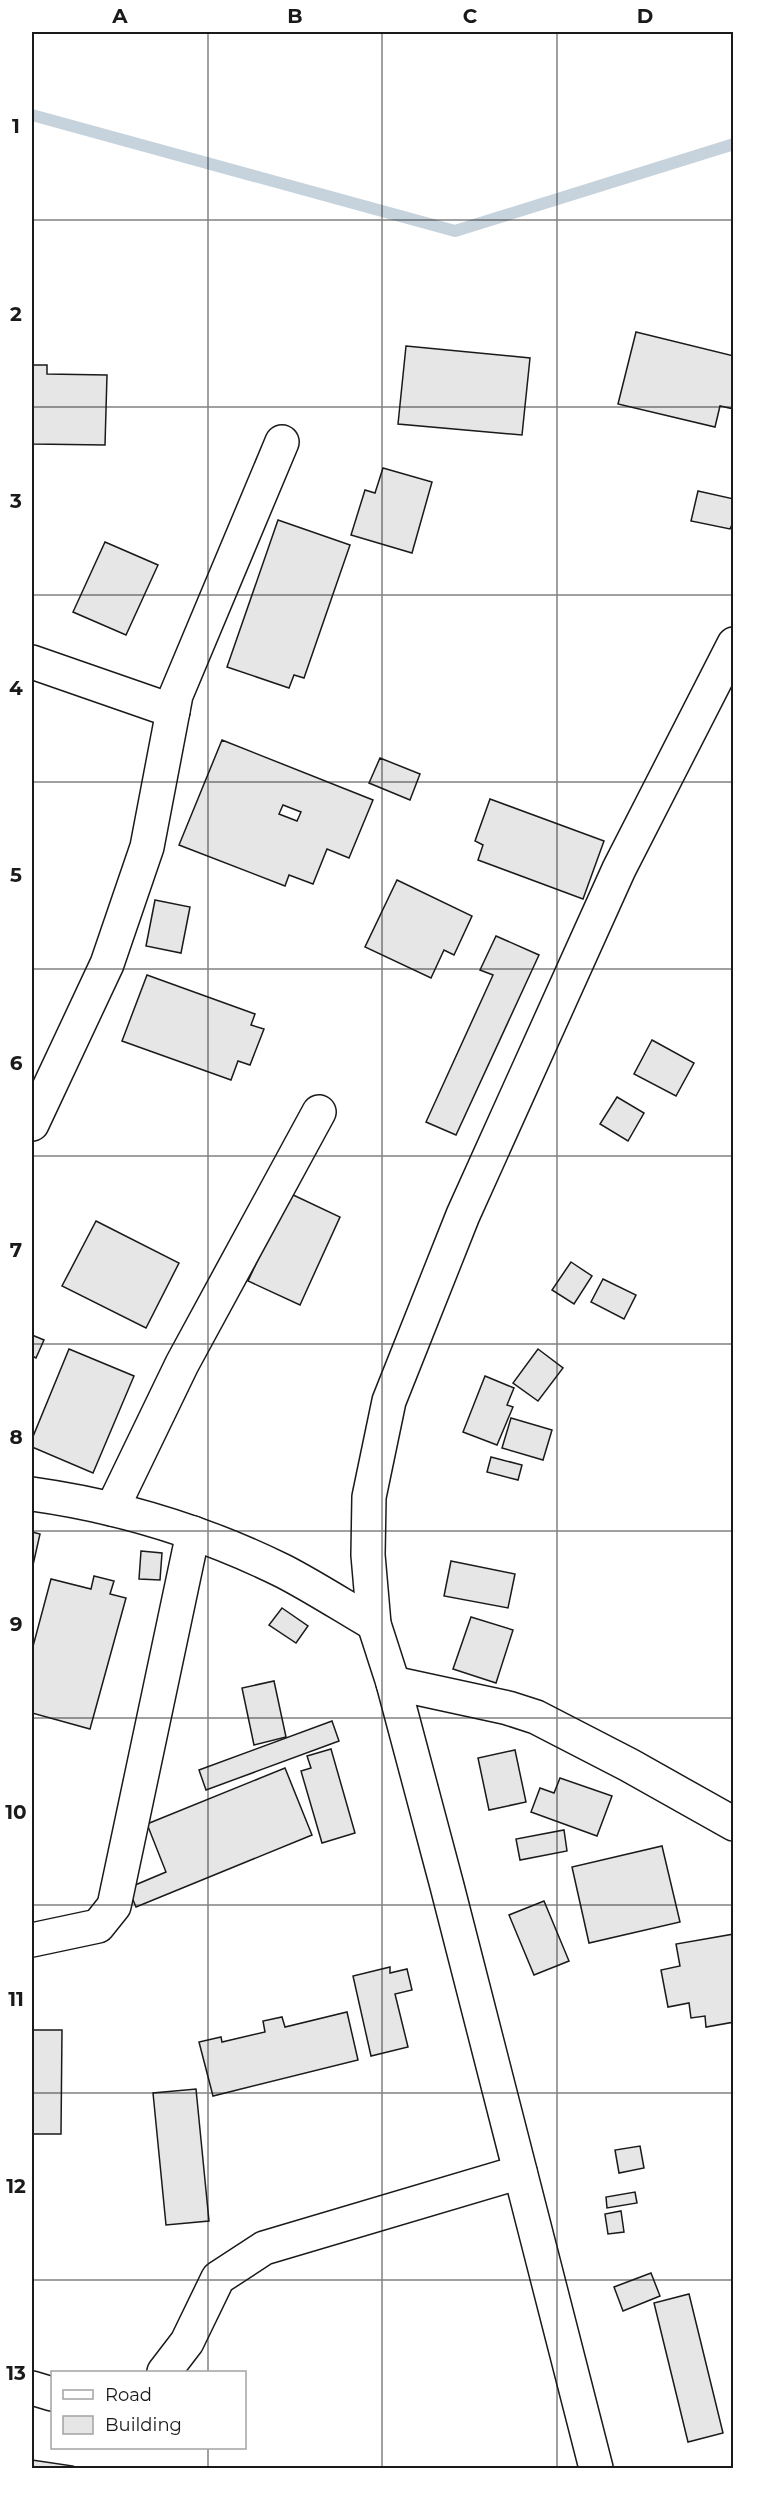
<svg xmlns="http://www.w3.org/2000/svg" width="765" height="2500" font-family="Montserrat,sans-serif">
	<rect width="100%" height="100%" fill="#fff"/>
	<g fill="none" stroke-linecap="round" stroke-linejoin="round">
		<polyline stroke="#c6d2dc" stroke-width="12" points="32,115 455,231 734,144"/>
	</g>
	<g fill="#e6e6e6" stroke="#1a1a1a" stroke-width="1.5" fill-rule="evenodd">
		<polygon points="636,332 734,356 734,409 720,406 715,427 618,404"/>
		<polygon points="406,346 530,358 522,435 398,424"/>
		<polygon points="32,365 47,365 47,374 107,375 105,445 32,444"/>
		<polygon points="383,468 432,482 412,553 351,535 365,490 375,493"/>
		<polygon points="698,491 734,499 734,520 730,529 691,521"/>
		<polygon points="278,520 350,545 304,678 294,675 289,688 227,667"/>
		<polygon points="105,542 158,565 126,635 73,612"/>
		<path d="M222,740L373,800L349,858L327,849L313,884L289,875L285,886L179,845ZM283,805L301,812L297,821L279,814Z"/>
		<polygon points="380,758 420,774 410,800 369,783"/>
		<polygon points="490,799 604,841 583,899 478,860 483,845 475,841"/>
		<polygon points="397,880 472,916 454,955 444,950 431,978 365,947"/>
		<polygon points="155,900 190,907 181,953 146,946"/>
		<polygon points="496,936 539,955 456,1135 426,1122 493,975 480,970"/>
		<polygon points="147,975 255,1014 251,1025 264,1029 250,1065 238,1061 231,1080 122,1041"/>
		<polygon points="652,1040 694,1063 676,1096 634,1074"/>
		<polygon points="617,1097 644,1113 628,1141 600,1124"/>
		<polygon points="289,1193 340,1217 300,1305 248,1281"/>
		<polygon points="96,1221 179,1263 146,1328 62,1286"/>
		<polygon points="571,1262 592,1276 574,1304 552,1290"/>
		<polygon points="603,1279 636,1295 624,1319 591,1302"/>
		<polygon points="32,1335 44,1340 36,1358 32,1356"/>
		<polygon points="69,1349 134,1376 93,1473 32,1447 32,1439"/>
		<polygon points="538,1349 563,1368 538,1401 513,1383"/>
		<polygon points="485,1376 514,1388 507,1405 513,1407 497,1445 463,1432"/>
		<polygon points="511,1418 552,1430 543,1460 502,1448"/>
		<polygon points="491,1457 522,1465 518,1480 487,1472"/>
		<polygon points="32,1532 40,1534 33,1565 32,1565"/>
		<polygon points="141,1551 162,1553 160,1580 139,1579"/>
		<polygon points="451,1561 515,1574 508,1608 444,1596"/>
		<polygon points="94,1576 114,1581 110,1594 126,1598 90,1729 32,1713 32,1650 51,1579 91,1589"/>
		<polygon points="282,1608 308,1626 296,1643 269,1625"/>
		<polygon points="471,1617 513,1630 496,1683 453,1669"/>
		<polygon points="274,1681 286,1737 254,1745 242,1688"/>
		<polygon points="332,1721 339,1741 206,1790 199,1770"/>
		<polygon points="331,1749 355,1833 322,1843 301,1771 311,1768 307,1756"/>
		<polygon points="515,1750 526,1802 489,1810 478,1758"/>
		<polygon points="285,1768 312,1835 136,1907 128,1888 166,1872 147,1824"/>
		<polygon points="560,1778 612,1796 597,1836 531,1812 540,1788 554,1793"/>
		<polygon points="564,1830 567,1851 520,1860 516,1839"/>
		<polygon points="662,1846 680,1922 589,1943 572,1867"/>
		<polygon points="544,1901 569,1961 534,1975 509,1915"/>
		<polygon points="734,1934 734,2022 706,2027 705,2016 691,2018 689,2003 668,2007 661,1970 680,1966 676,1944"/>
		<polygon points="390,1967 390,1973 407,1969 412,1990 395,1994 408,2047 371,2056 353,1976"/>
		<polygon points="347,2012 358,2060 213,2096 199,2042 221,2037 222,2042 265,2032 263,2021 282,2017 285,2027"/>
		<polygon points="32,2030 62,2030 61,2134 32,2134"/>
		<polygon points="196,2089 209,2221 166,2225 153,2093"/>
		<polygon points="640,2146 644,2168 619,2173 615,2150"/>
		<polygon points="635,2192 637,2203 607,2208 606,2197"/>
		<polygon points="621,2211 624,2232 608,2234 605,2214"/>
		<polygon points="651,2273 660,2296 623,2311 614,2287"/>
		<polygon points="689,2294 723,2433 688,2442 654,2303"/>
		<polygon points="32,2460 73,2466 72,2468 32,2468"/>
	</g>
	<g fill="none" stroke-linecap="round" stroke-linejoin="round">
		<g stroke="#1a1a1a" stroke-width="36">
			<g id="minor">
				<polyline points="32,662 173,711"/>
				<polyline points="32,1124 107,964 147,847 176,695 282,442"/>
				<path d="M32,1494C118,1506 204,1532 283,1571C314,1587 343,1606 374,1624"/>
				<polyline points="112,1509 182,1364 319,1112"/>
				<polyline points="393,1683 508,1708 536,1717 629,1765 734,1824"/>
				<polyline points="32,1940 98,1926 114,1906 193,1533"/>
				<polyline points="164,2372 187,2342 218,2278 264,2248 520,2172"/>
				<polyline points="32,2388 52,2394"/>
			</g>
		</g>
		<g stroke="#1a1a1a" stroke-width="36">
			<polyline id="secondary" points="596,2468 447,1886 393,1683 374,1624 368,1555 369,1497 389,1401 463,1215 619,869 734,644"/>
		</g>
		<use href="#minor" stroke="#fff" stroke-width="33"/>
		<use href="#secondary" stroke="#fff" stroke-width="33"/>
	</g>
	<path fill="none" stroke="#1a1a1a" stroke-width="1.5" stroke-opacity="0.55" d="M208,32V2372M382,32V2468M557,32V2468M32,220H734M32,407H734M32,595H734M32,782H734M32,969H734M32,1156H734M32,1344H734M32,1531H734M32,1718H734M32,1905H734M32,2093H734M32,2280H734M208,2448V2468"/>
	<rect width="765" height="2500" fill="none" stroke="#ffffff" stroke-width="66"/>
	<rect x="51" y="2371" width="195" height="78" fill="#ffffff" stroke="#a3a3a3" stroke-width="1.5"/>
	<rect x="63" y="2390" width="30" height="9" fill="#ffffff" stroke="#a3a3a3" stroke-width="1.5"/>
	<text x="105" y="2401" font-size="18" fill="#1a1a1a">Road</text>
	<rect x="63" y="2416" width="30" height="18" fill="#e6e6e6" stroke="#a3a3a3" stroke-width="1.5"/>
	<text x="105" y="2431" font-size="18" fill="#1a1a1a">Building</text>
	<rect x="33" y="33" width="699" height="2434" fill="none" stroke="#1a1a1a" stroke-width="2"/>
	<g font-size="20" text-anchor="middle" font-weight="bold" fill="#1a1a1a">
		<text x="120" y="23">A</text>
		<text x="295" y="23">B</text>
		<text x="470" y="23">C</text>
		<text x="645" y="23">D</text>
		<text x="16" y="133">1</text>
		<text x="16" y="321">2</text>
		<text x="16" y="508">3</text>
		<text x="16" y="695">4</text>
		<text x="16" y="882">5</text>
		<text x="16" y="1070">6</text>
		<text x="16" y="1257">7</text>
		<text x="16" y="1444">8</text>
		<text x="16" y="1631">9</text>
		<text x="16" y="1819">10</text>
		<text x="16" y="2006">11</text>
		<text x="16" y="2193">12</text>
		<text x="16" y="2380">13</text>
	</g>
</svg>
